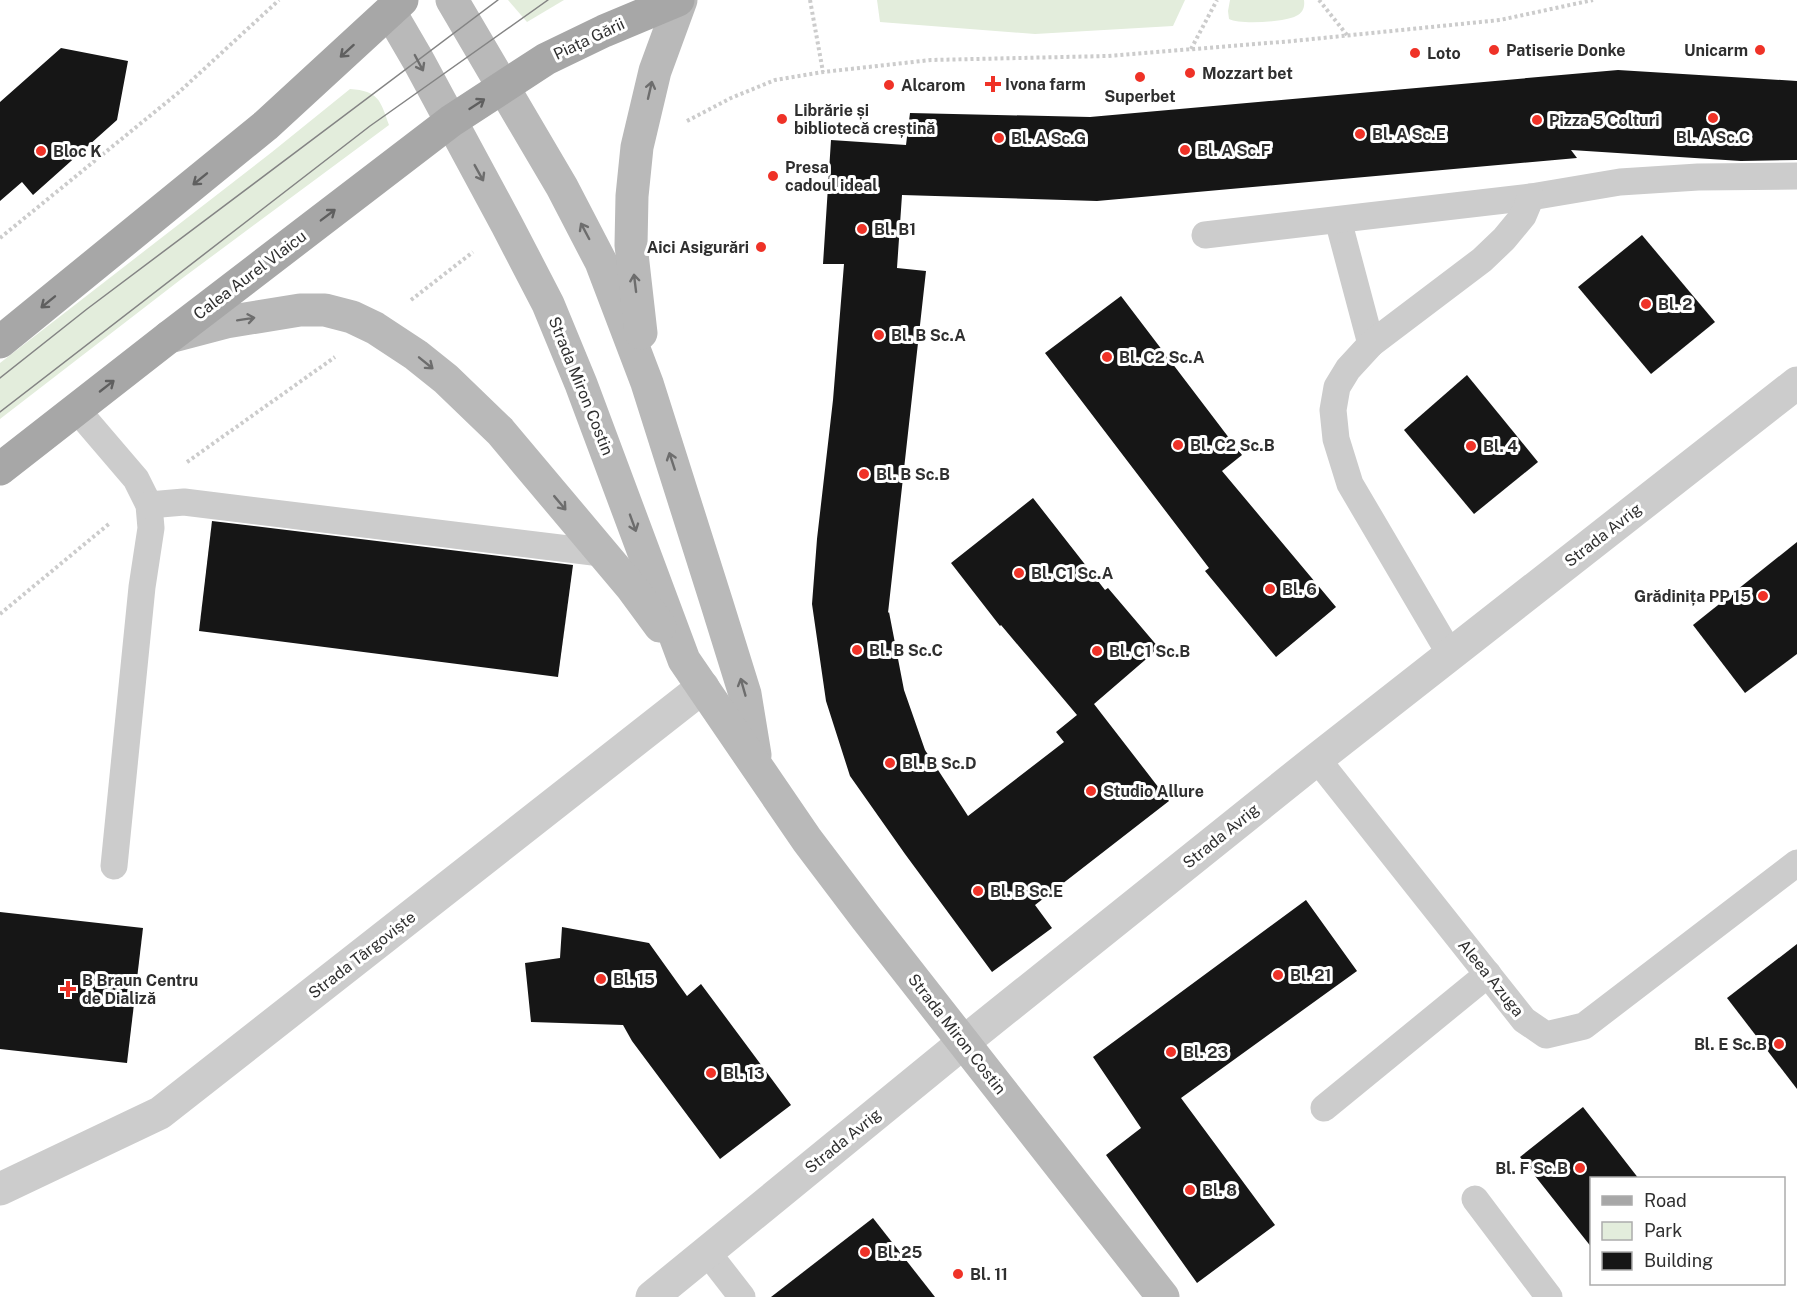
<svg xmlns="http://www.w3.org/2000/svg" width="1797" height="1297" font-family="'Public Sans',sans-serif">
	<rect width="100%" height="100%" fill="#fff"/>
	<g fill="#e3eddc">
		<polygon points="508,0 564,0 527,22"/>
		<polygon points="877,0 1185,0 1173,26 1035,34 880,22"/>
		<path d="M1230,0H1304C1305,7 1303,13 1296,16C1285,22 1240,25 1229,19L1228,11Z"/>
		<path d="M350,89C379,91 380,100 389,125L184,277L0,419V363L272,152Z"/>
	</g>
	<g fill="#161616">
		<polygon points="61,48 128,61 117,120 33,195 22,182 0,201 0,102"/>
		<polygon points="1618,70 1797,81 1797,160 1741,161 1571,150 1577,158 1097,201 902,195 897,268 926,271 888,613 889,612 904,690 925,750 968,816 1064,742 1056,732 1077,715 1001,625 1000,626 951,563 1033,498 1105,590 1108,588 1159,648 1094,704 1169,801 1035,905 1052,928 992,972 905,854 850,776 826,701 812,604 817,539 833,400 844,264 823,264 831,140 906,145 910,113 1090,117"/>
		<polygon points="1642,235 1715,322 1651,374 1578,287"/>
		<polygon points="1121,296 1242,455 1222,471 1336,607 1276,657 1205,571 1209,568 1045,353"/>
		<polygon points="1467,375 1538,462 1474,514 1404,430"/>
		<polygon points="212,521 573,565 558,677 199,631"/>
		<polygon points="1797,542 1797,654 1745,693 1693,625"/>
		<polygon points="1306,900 1357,971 1181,1098 1275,1225 1197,1283 1106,1155 1141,1128 1093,1057"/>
		<polygon points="0,912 143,928 127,1063 0,1049"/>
		<polygon points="562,927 649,943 687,996 701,984 791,1105 720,1159 632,1041 623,1025 531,1022 525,963 560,958"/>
		<polygon points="1797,944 1797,1089 1727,998"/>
		<polygon points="1583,1107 1639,1179 1592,1179 1592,1248 1520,1157"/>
		<polygon points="873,1218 935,1297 771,1297"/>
	</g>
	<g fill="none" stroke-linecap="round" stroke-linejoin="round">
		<g stroke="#ccc" stroke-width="4" stroke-dasharray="3 3" stroke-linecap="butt">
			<polyline points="810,0 823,72"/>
			<polyline points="1319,0 1347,35"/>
			<polyline points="1191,49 1217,0"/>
			<polyline points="687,121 731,98 775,80 823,72 931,60 1107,56 1293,41 1500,20 1593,0"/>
			<polyline points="0,238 178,93 279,0"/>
			<polyline points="411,300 473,252"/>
			<polyline points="187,462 335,357"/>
			<polyline points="0,614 110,523"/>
		</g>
		<g stroke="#ccc" stroke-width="27">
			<polyline points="1338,220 1371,344"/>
			<polyline points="1205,235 1531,197 1620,182 1698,177 1797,176"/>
			<polyline points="77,410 136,479 149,505 151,528 142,587 114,866"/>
			<polyline points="149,505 184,502 601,553"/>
			<polyline points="1450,654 1350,484 1336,439 1333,410 1337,387 1348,369 1371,344 1482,260 1504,239 1523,216 1531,197"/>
			<polyline points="1317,759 1524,1020 1546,1035 1584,1026 1797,863"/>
			<polyline points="1324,1108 1488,974"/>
			<polyline points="1475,1199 1549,1297"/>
			<polyline points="707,1252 742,1297"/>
		</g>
		<g stroke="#ccc" stroke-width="33">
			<polyline points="0,1189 160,1113 703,687"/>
			<polyline points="652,1297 964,1042 1317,759 1797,383"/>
		</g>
		<g stroke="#b9b9b9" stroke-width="33">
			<polyline points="452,0 562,187 601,262 647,383 717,604 745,694 755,755"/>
			<polyline points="390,12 418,60 507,225 548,304 581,384 684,660 807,840 866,918 1163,1297"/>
			<polyline points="641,333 631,245 632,196 637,147 655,71 681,0"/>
			<polyline points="169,337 226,322 300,310 325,310 352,317 375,328 416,355 446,379 500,431 632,588 660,626"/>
		</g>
		<g stroke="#a7a7a7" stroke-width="33">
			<polyline points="0,342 265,126 402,0"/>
			<polyline points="0,469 169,337 451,121 546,59 604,31 678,0"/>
		</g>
		<g stroke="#848484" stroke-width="1.5">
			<polyline points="0,378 87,309 498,0"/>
			<polyline points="0,412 370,126 548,0"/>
		</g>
	</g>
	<defs><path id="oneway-shaft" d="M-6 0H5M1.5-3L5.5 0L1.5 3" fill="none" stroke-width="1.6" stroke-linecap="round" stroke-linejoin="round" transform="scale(1.5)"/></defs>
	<g stroke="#5f5f5f">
		<use href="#oneway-shaft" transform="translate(347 51) rotate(138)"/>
		<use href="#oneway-shaft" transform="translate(477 104) rotate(-33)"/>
		<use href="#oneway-shaft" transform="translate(200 179) rotate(141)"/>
		<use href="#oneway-shaft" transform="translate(328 215) rotate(-37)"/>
		<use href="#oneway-shaft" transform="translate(48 302) rotate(141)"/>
		<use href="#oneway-shaft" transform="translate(107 386) rotate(-38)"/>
	</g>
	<g stroke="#6d6d6d">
		<use href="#oneway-shaft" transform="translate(419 63) rotate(62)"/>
		<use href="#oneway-shaft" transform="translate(650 90) rotate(-77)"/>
		<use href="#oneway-shaft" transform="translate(479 173) rotate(61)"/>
		<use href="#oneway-shaft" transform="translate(585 231) rotate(-118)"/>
		<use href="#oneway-shaft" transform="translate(635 283) rotate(-97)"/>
		<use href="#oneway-shaft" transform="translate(246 319) rotate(-9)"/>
		<use href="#oneway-shaft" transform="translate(426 363) rotate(39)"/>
		<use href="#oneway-shaft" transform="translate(672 461) rotate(-108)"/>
		<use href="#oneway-shaft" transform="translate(560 503) rotate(50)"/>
		<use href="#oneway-shaft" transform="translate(633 523) rotate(70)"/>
		<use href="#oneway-shaft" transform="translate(743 687) rotate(-106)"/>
	</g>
	<g fill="#ef3227" stroke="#fff" stroke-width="2">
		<circle cx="1494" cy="50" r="6"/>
		<circle cx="1760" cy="50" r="6"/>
		<circle cx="1415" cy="53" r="6"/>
		<circle cx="1190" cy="73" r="6"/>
		<circle cx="1140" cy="77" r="6"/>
		<path d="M990 75h6v6h6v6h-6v6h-6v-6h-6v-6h6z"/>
		<circle cx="889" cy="85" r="6"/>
		<circle cx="1713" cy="118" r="6"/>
		<circle cx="782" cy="119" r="6"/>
		<circle cx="1537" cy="120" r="6"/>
		<circle cx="1360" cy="134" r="6"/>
		<circle cx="999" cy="138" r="6"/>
		<circle cx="1185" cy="150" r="6"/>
		<circle cx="41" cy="151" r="6"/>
		<circle cx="773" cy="176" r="6"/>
		<circle cx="862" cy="229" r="6"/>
		<circle cx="761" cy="247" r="6"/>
		<circle cx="1646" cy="304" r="6"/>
		<circle cx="879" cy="335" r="6"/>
		<circle cx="1107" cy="357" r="6"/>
		<circle cx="1178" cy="445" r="6"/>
		<circle cx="1471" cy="446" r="6"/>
		<circle cx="864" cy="474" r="6"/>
		<circle cx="1019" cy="573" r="6"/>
		<circle cx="1270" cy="589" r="6"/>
		<circle cx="1763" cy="596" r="6"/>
		<circle cx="857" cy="650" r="6"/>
		<circle cx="1097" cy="651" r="6"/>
		<circle cx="890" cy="763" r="6"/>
		<circle cx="1091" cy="791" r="6"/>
		<circle cx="978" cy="891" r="6"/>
		<circle cx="1278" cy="975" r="6"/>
		<circle cx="601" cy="979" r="6"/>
		<path d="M65 980h6v6h6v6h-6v6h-6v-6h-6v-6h6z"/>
		<circle cx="1779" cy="1044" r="6"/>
		<circle cx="1171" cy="1052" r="6"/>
		<circle cx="711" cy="1073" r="6"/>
		<circle cx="1580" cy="1168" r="6"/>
		<circle cx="1190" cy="1190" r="6"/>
		<circle cx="865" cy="1252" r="6"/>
		<circle cx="958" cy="1274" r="6"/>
	</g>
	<g text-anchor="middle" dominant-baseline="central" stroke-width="6" stroke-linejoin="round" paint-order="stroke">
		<g font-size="16" fill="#2f2f2f" stroke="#fff">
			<text transform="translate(589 39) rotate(-25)">Piața Gării</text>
			<text transform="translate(250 275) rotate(-37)">Calea Aurel Vlaicu</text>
			<text transform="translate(581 386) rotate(68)">Strada Miron Costin</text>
			<text transform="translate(1603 535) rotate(-38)">Strada Avrig</text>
			<text transform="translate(1221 836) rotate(-39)">Strada Avrig</text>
			<text transform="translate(362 955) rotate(-38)">Strada Târgoviște</text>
			<text transform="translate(1491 978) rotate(51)">Aleea Azuga</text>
			<text transform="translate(957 1034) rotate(52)">Strada Miron Costin</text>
			<text transform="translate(843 1141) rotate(-39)">Strada Avrig</text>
		</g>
		<g font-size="16" font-weight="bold" fill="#2f2f2f" stroke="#fff" text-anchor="start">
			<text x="1506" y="50">Patiserie Donke</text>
			<text x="1748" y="50" text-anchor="end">Unicarm</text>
			<text x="1427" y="53">Loto</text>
			<text x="1202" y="73">Mozzart bet</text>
			<text x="1005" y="84">Ivona farm</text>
			<text x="901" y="85">Alcarom</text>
			<text x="1140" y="96" text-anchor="middle">Superbet</text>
			<text x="794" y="110">Librărie și<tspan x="794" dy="18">bibliotecă creștină</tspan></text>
			<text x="1549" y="120">Pizza 5 Colturi</text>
			<text x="1372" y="134">Bl. A Sc.E</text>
			<text x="1713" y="137" text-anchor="middle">Bl. A Sc.C</text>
			<text x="1011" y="138">Bl. A Sc.G</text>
			<text x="1197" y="150">Bl. A Sc.F</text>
			<text x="53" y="151">Bloc K</text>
			<text x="785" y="167">Presa<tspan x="785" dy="18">cadoul ideal</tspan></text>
			<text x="874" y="229">Bl. B1</text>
			<text x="749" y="247" text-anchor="end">Aici Asigurări</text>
			<text x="1658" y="304">Bl. 2</text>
			<text x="891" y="335">Bl. B Sc.A</text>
			<text x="1119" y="357">Bl. C2 Sc.A</text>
			<text x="1190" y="445">Bl. C2 Sc.B</text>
			<text x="1483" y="446">Bl. 4</text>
			<text x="876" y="474">Bl. B Sc.B</text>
			<text x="1031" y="573">Bl. C1 Sc.A</text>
			<text x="1282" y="589">Bl. 6</text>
			<text x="1751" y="596" text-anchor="end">Grădinița PP 15</text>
			<text x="869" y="650">Bl. B Sc.C</text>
			<text x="1109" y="651">Bl. C1 Sc.B</text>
			<text x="902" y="763">Bl. B Sc.D</text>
			<text x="1103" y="791">Studio Allure</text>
			<text x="990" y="891">Bl. B Sc.E</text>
			<text x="1290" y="975">Bl. 21</text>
			<text x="613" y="979">Bl. 15</text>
			<text x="82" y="980">B Braun Centru<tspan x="82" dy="18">de Dializă</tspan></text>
			<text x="1767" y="1044" text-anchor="end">Bl. E Sc.B</text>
			<text x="1183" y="1052">Bl. 23</text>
			<text x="723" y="1073">Bl. 13</text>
			<text x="1568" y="1168" text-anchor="end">Bl. F Sc.B</text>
			<text x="1202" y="1190">Bl. 8</text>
			<text x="877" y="1252">Bl. 25</text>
			<text x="970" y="1274">Bl. 11</text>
		</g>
	</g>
	<rect x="1590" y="1177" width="195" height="108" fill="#ffffff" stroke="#acacac" stroke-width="1.5"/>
	<rect x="1602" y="1196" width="30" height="9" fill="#a7a7a7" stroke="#acacac" stroke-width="1.5"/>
	<text x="1644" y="1207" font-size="18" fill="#2f2f2f">Road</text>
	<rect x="1602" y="1222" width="30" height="18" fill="#e3eddc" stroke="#acacac" stroke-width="1.5"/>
	<text x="1644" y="1237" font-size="18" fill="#2f2f2f">Park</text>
	<rect x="1602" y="1252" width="30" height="18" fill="#161616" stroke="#acacac" stroke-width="1.5"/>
	<text x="1644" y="1267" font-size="18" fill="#2f2f2f">Building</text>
</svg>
